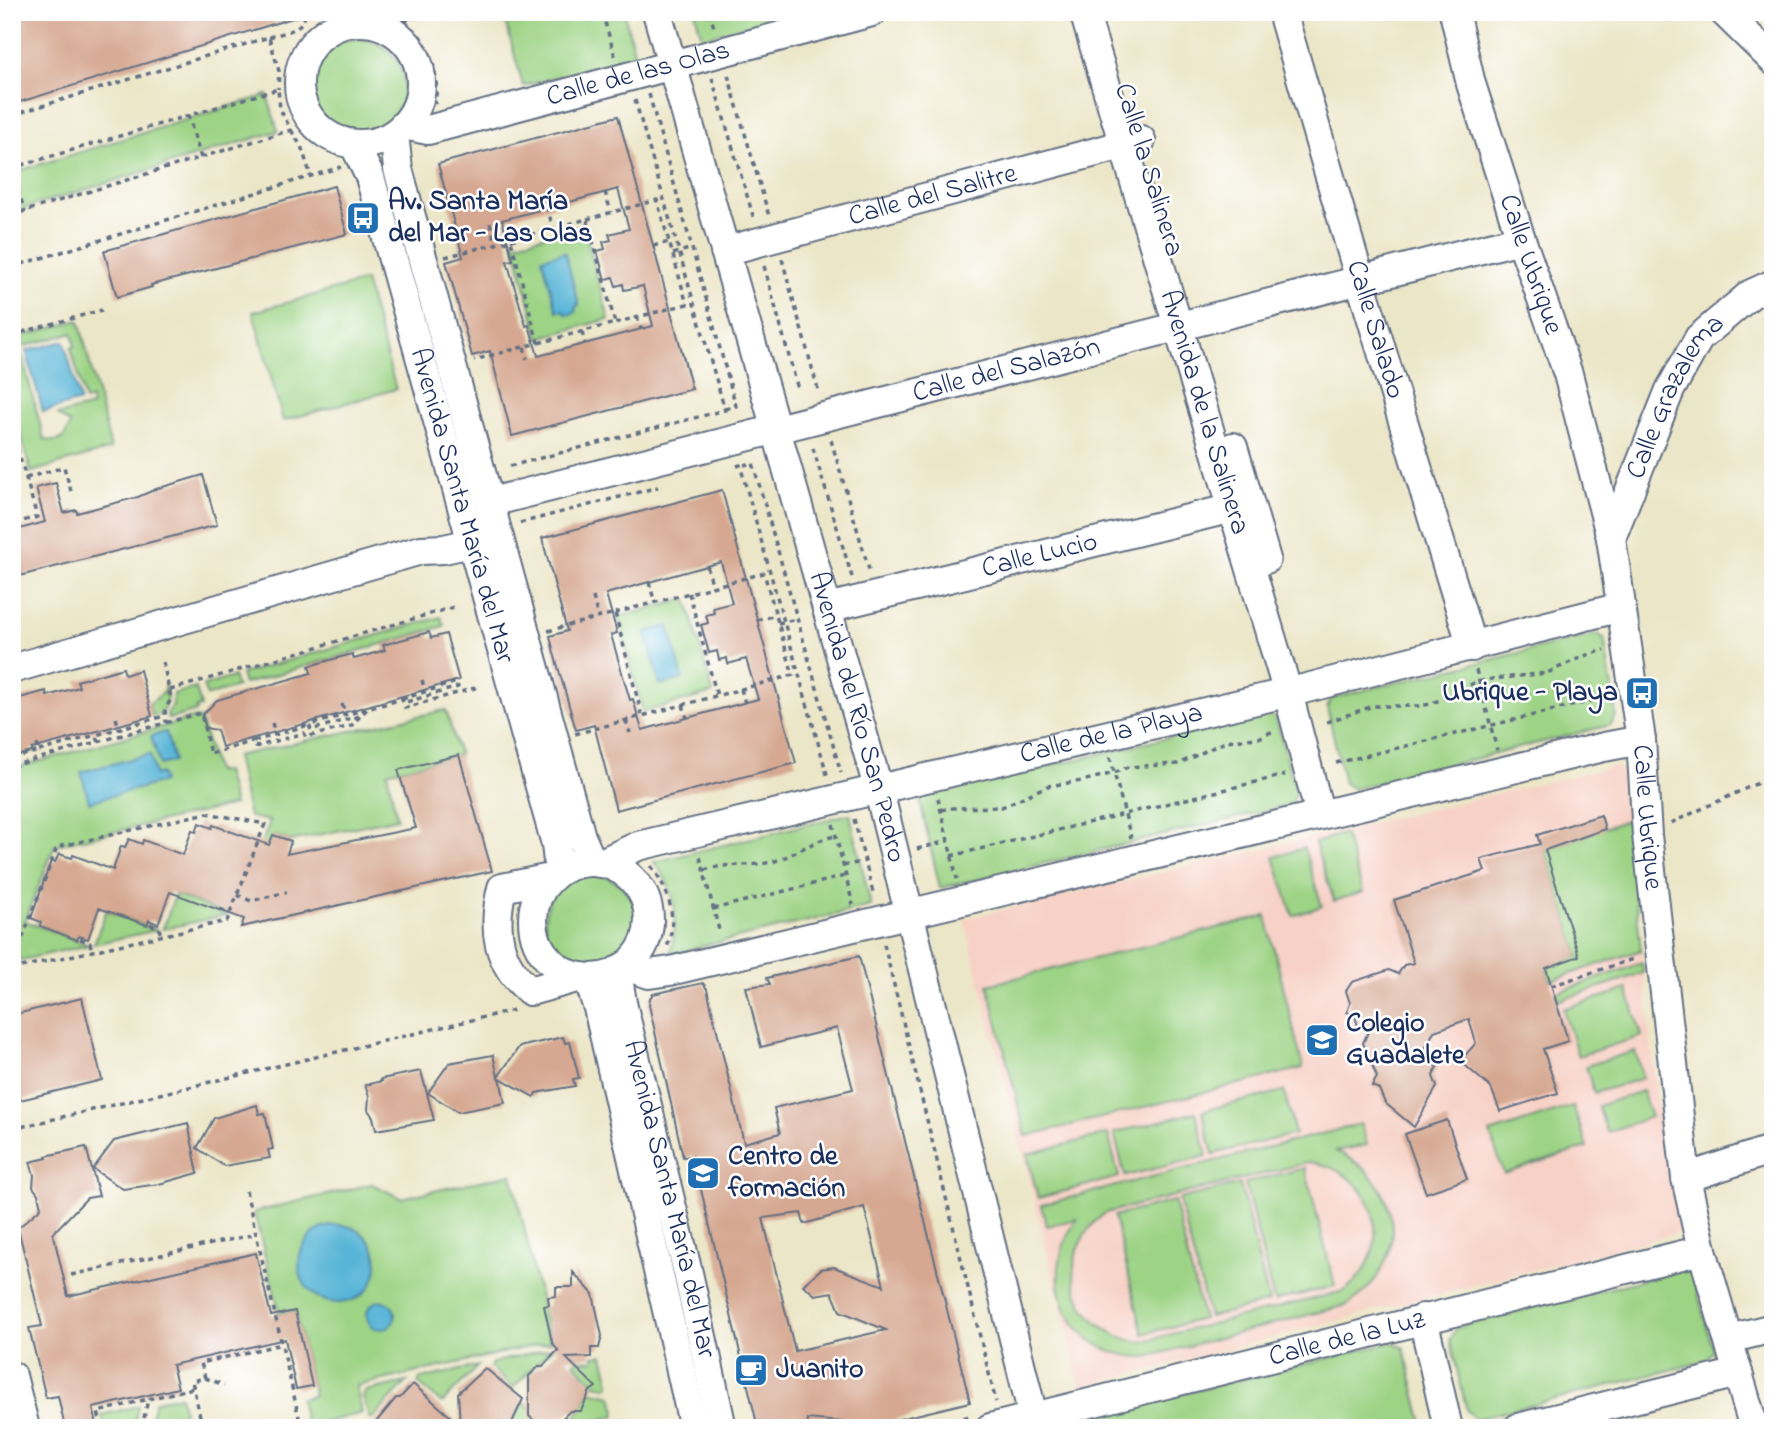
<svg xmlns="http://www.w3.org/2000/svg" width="1785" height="1440" font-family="'Indie Flower',sans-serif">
	<rect width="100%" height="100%" fill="#fff"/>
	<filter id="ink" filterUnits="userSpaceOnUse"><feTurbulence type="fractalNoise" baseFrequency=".0143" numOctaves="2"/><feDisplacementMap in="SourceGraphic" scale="14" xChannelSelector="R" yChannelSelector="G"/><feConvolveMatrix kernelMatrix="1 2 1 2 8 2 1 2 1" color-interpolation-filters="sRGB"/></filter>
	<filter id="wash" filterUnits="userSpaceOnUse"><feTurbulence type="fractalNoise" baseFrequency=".00686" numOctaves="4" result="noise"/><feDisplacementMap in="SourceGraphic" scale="28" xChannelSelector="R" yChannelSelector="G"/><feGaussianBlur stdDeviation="1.57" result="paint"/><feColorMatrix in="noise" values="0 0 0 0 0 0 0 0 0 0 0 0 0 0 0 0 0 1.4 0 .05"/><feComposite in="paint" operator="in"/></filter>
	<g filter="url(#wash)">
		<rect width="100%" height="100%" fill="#ece6c8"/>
		<polygon fill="#f7d1c6" points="1615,766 1622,771 1662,1146 1684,1231 1081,1387 964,919"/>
		<g fill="#9cd384" stroke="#5c8171" stroke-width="2" fill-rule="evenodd">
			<polygon points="503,12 624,12 635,56 523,86"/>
			<polygon points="695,12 797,12 702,38"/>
			<circle cx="357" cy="86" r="47"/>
			<polygon points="267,95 278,131 12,212 12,173"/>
			<polygon points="583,225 609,319 539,338 514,244"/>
			<polygon points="365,281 396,389 283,421 253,312"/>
			<path d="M79,320L111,449L31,472L12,403V359L22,356L44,439C60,445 66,437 70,424L58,415L92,406L91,399L85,401L71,348L75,346L72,333L21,347L19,337Z"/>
			<polygon points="687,599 713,693 643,712 618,617"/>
			<polygon points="441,617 444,626 244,684 241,674"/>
			<polygon points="1598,634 1604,638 1616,715 1611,725 1353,789 1344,783 1327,707 1332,698"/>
			<polygon points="233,677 237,687 207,696 203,686"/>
			<polygon points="165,685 167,698 162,714 152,716 149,704 163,693"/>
			<polygon points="196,688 201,707 196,708 197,711 168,719 167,714 173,705 173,694"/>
			<polygon points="446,710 459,755 387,772 397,818 291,841 273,835 267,851 244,891 270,821 249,817 236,756"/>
			<polygon points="1268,714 1276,719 1296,794 1290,805 940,888 919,797"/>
			<polygon points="193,718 200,719 216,772 225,771 234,805 55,845 25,921 89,945 12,962 12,769"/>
			<path d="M850,814L871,906L670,954C679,918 678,892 654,862Z"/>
			<polygon points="1627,820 1641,950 1550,981 1546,968 1579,956 1545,850"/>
			<polygon points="1344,833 1363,892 1334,901 1315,843"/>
			<polygon points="1304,848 1322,906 1293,916 1274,857"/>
			<circle cx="591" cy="921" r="46"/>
			<polygon points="175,895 180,896 227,915 163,929"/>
			<polygon points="106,911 157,930 94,944"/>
			<polygon points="1266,916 1303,1068 1026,1136 988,985"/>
			<polygon points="1642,963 1643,973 1558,1001 1556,993"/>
			<polygon points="1627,989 1642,1036 1578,1056 1563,1009"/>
			<polygon points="1635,1051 1643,1078 1594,1093 1586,1066"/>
			<polygon points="1284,1091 1295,1134 1213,1154 1202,1111"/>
			<polygon points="1642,1091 1651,1117 1607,1132 1598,1106"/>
			<polygon points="1573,1106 1587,1147 1504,1174 1490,1133"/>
			<polygon points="1196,1112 1207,1156 1125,1176 1114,1133"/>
			<path d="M1361,1124L1367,1145L1336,1151C1406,1182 1411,1265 1347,1305L1146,1357C1068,1357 1035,1280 1077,1219L1047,1226L1041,1205ZM1310,1162C1378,1171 1399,1250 1344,1291L1140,1342C1072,1332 1050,1255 1105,1213Z"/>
			<polygon points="1108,1134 1119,1177 1038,1198 1027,1154"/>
			<polygon points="1305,1168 1335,1286 1274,1301 1245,1183"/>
			<polygon points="512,1174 550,1342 356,1386 362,1413 306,1427 300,1399 314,1395 295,1311 280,1314 254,1212 372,1184 401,1198"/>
			<polygon points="1240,1184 1269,1302 1209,1317 1179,1199"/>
			<polygon points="1174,1201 1203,1319 1143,1334 1114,1216"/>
			<polygon points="1682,1270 1693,1275 1713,1350 1706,1361 1476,1419 1467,1411 1450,1340 1457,1327"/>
			<polygon points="1393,1342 1404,1348 1423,1424 1420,1428 1075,1428 1074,1421"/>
			<polygon points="552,1348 513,1388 490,1367 492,1363"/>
			<polygon points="603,1355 610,1383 607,1387 596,1384 574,1363 576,1360 594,1361 594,1356"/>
			<polygon points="478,1366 442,1403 418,1383 420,1379"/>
			<polygon points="407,1382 372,1419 369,1418 363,1396 366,1391"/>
			<polygon points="590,1391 612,1396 616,1411 614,1417 569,1427 567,1424 581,1411"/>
			<polygon points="180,1396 186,1422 165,1428 149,1425 155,1401"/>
			<polygon points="524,1403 536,1415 534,1421 539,1428 509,1428 519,1408"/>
			<polygon points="138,1406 134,1428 105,1428 102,1415"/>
		</g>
		<g fill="#59b5d7" stroke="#3a729a" stroke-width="2">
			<polygon points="565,252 579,305 576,306 575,313 567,315 563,310 557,311 542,258"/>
			<polygon points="64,341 80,401 43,412 26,351"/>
			<polygon points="669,626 683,679 660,685 646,632"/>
			<polygon points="166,732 174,761 160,765 151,736"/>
			<polygon points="150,754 155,775 161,773 163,782 89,802 81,772"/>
			<circle cx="338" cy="1264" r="39"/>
			<circle cx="381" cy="1315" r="14"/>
		</g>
		<g id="blocks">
			<g fill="#d6a891" fill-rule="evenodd">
				<polygon points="12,12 298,12 299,16 20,102 12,97"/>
				<path d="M618,116L692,389L512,436L490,351L472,356L451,279L446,262L463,257L438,164ZM618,189L629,229L609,234L611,240L603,242L605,249L597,251L605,280L613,277L616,286L623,284L624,290L643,286L653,326L538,356L529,325L526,326L507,261L513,260L502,220Z"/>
				<polygon points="334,186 347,234 151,285 152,287 117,297 104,251"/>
				<polygon points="203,475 217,525 12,578 12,531 45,522 36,488 56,483 64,513 76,510 77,513 138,497 156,489"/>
				<path d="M722,490L796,763L616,810L594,725L576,730L554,653L550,636L567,631L542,538ZM721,562L732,603L713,608L714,613L706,615L708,623L701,625L709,653L717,651L719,660L727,658L728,664L746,659L758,699L642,730L633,699L630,700L611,635L617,633L606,594Z"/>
				<polygon points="429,632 431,638 446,634 459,680 222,747 217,730 206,728 202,715 217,700 311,673 309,666 352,654 354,659 385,650 383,645"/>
				<polygon points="123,668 125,675 140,670 152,716 32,749 32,752 12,757 12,700 46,691 47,696 79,687 77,681"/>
				<polygon points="459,755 492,871 241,927 244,919 170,892 158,924 149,920 147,925 99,908 88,939 79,936 77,940 40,926 41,922 31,918 51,861 55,862 59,854 72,858 73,855 113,870 121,846 125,847 129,839 142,844 143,840 183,855 192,830 196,832 199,823 212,828 213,825 269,845 273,835 291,841 287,854 416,828 398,770"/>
				<polygon points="1601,815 1605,829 1545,850 1579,956 1546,968 1568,1041 1543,1049 1558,1093 1500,1111 1491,1088 1460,1061 1476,1043 1469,1019 1434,1031 1421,1057 1438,1066 1433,1076 1437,1087 1414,1127 1385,1103 1379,1089 1372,1086 1377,1077 1363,1043 1368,1032 1358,1026 1355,1016 1347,1012 1350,1003 1346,991 1352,982 1389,970 1398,974 1404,965 1414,963 1394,900 1485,871 1481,859 1540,844 1537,835"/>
				<path d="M859,956L970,1402L862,1428H842L841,1422L807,1419L809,1428H758L693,1156L683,1157L649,1005L650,998L653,994L703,983L707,989L744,1143L780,1133L774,1108L853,1089L837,1028L761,1047L746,987L770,984L767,978ZM864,1207L884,1286L834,1267L821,1269L803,1285L815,1295L832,1292L840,1311L886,1330L795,1351L763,1218L801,1213L804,1224Z"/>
				<polygon points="82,998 102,1080 12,1102 12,1015"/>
				<polygon points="563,1037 565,1043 570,1042 579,1078 573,1079 575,1086 536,1093 534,1097 500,1078 505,1103 458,1112 428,1093 449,1063 493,1055 498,1077 519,1047"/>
				<polygon points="421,1071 434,1120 376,1130 373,1117 368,1110 369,1097 365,1085 382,1081 381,1079"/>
				<polygon points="257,1105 259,1114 265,1113 273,1149 268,1150 270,1158 224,1166 197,1148 214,1118"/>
				<polygon points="1447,1120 1467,1179 1426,1193 1405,1134"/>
				<polygon points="188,1123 198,1173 159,1184 123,1189 93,1169 114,1141"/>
				<polygon points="86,1147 99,1196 87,1198 53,1233 68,1296 256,1253 271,1316 295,1311 312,1386 296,1389 285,1339 172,1365 178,1388 93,1408 98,1428 65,1428 58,1396 46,1398 29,1328 42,1326 18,1228 41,1208 38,1194 33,1187 34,1175 30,1162 47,1158 46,1156"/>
				<polygon points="573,1272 593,1294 602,1336 599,1348 591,1348 591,1357 566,1358 596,1387 590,1391 581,1411 570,1411 552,1428 542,1428 529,1416 529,1376 539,1366 543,1366 558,1350 559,1352 552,1342 544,1306 549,1305 548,1297 556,1296 556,1287 573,1287"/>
				<polygon points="485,1368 523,1399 510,1427 371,1428 396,1398 400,1398 413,1384 460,1425 458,1393"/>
			</g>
		</g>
	</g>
	<g filter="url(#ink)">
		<use href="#blocks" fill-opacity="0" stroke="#646f83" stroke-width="2"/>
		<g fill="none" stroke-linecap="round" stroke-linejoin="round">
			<g stroke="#646f83" stroke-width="32">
				<g id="minor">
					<path id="s1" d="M657,12L879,791L1036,1428"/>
					<path id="s2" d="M1084,12L1288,693L1320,815"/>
					<path id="s3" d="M1282,12L1360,280L1472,647"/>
					<path id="s4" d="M1454,12L1471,84L1521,239L1568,374L1611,538L1641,740L1647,835L1686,1178L1702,1250L1754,1428"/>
					<polyline points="1724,12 1773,60"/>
					<circle cx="360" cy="83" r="61"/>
					<path id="s5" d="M404,125L428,130L872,12"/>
					<polyline points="394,134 398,169 581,837 592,862"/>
					<path id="s6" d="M354,144L370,177L556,844L559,871"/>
					<path id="s7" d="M725,251L1141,140"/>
					<polyline points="1233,447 1266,559"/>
					<path id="s8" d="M491,502L1521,239"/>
					<path id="s9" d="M1611,538L1670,390L1699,338L1751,294L1773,284"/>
					<path id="s10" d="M827,608L1249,504"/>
					<polyline points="12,669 421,550 444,549 471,543"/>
					<circle cx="591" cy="920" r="58"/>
					<path id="s11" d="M601,863L638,846L1303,689L1621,607"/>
					<path d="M551,878L502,888C492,929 497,963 530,991L580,977"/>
					<polyline points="625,966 649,974 670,971 1604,747 1641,740"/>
					<path id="s12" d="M617,971L622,1003L688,1273L722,1428"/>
					<polyline points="588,978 598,1008 694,1428"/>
					<polyline points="1686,1178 1773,1149"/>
					<polyline points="1423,1318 1448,1428"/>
					<polyline points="1729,1339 1773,1328"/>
					<polyline points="12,1376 25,1428"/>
					<path id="s13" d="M990,1428L1702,1250"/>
					<polyline points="1518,1428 1738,1373"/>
				</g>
			</g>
			<g stroke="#646f83" stroke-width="3.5" stroke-dasharray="5 5" stroke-linecap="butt">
				<path d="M401,12C402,22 411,27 418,34C434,53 439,79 435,104"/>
				<polyline points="709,12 715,30"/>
				<polyline points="404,21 435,12"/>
				<path d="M269,37C285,32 303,31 306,12"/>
				<polyline points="615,56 603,16 619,12"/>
				<polyline points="728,75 769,216"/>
				<polyline points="712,78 754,219"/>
				<polyline points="649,94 736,406 725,409"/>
				<polyline points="12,101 18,113"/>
				<polyline points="12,115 269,37 279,71 278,89"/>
				<polyline points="188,115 201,158"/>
				<polyline points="291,130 301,146 311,176"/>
				<polyline points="12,168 278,89 280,109 291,130 12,215"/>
				<polyline points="12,171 25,212"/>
				<polyline points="605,192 611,212"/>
				<polyline points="547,207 553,228"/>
				<polyline points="587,219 657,200 687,304 615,323"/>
				<polyline points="490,223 496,244"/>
				<polyline points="511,240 587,219 615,323 538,343"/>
				<polyline points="653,246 669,242"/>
				<polyline points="673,254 692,248"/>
				<polyline points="445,257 511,240 538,343 474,360"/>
				<polyline points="782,259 819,393"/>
				<polyline points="764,266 798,389"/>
				<polyline points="12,267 341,167"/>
				<polyline points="637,317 641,329"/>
				<polyline points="582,332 585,344"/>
				<polyline points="12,335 102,310"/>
				<polyline points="524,347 527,359"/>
				<polyline points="12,429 37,517 12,524"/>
				<polyline points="831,440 870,573"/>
				<polyline points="813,448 852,577"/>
				<polyline points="744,465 753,463 841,773"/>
				<polyline points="510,466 725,410 635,100"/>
				<polyline points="737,466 740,465 828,778"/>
				<polyline points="26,478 64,467 71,491"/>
				<polyline points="520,523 658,487"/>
				<polyline points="707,566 713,587"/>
				<polyline points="649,582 655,603"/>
				<polyline points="689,593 717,696"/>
				<polyline points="593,597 598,618"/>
				<polyline points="615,613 764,573 793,675 642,716"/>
				<polyline points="757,620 776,615"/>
				<polyline points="778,623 797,619"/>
				<polyline points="548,631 615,613 642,716 575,734"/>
				<polyline points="163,662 171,699 165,710 166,723"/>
				<polyline points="1476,670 1497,750"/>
				<polyline points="422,680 425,691"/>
				<polyline points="741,689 745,703"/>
				<polyline points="170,690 454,607"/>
				<polyline points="402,699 456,682 458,687 403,703"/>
				<polyline points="342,704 345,714"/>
				<polyline points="683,705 687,718"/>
				<polyline points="359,716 311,730 309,725 366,709"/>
				<polyline points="116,718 119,728"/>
				<polyline points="626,720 630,733"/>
				<polyline points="1327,722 1373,706 1419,706 1431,704 1474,683 1492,679 1547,673 1584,656 1605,650"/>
				<polyline points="272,723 275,734"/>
				<polyline points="254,741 309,725"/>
				<polyline points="99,742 96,735 164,716"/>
				<polyline points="39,751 96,735"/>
				<polyline points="1110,757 1131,838"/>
				<polyline points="12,758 39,751 36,741"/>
				<polyline points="1336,763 1612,696"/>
				<polyline points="12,766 201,713 210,754 254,741 255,747 304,733 306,737 351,726 367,709 402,699 405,708 478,687"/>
				<polyline points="938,798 957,879"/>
				<polyline points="941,810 950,808 1002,807 1047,786 1082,781 1114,773 1128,767 1178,764 1220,744 1232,740 1259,738 1273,731"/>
				<polyline points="854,819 874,896"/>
				<polyline points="1671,823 1773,776"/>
				<polyline points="833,824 853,905"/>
				<polyline points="917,849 948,841"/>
				<polyline points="951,856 1285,775"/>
				<polyline points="700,857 720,934"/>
				<path d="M651,866C669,889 678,919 667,947"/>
				<polyline points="843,866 865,861"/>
				<path d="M704,870C729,862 750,868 775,861C796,854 813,840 836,836"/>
				<polyline points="237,895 251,901 287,892"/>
				<polyline points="220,909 230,913"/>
				<polyline points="713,909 845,876"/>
				<polyline points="150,924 159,928 161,936"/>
				<polyline points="80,939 90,943 92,951"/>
				<polyline points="884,944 996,1402"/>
				<polyline points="12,966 57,847 207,813 265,824 227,921 12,969"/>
				<polyline points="1551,986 1636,958"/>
				<polyline points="12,1129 514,1010"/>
				<polyline points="246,1191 301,1426 296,1428"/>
				<polyline points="71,1275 256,1234"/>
				<polyline points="12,1345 15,1354"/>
				<polyline points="205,1378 224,1385"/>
				<polyline points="202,1421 226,1421 255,1428"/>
				<polyline points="102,1428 98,1412 148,1399"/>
				<polyline points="142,1428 148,1399 193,1388"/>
				<polyline points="176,1428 201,1421 192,1381 205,1378 201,1363 282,1344"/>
				<polyline points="925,1428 970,1416"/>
			</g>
			<use href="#minor" stroke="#fff" stroke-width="28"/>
		</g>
	</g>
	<defs>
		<g id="bus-square" transform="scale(1.75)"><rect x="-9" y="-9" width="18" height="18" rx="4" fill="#1f6fb2" stroke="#fff"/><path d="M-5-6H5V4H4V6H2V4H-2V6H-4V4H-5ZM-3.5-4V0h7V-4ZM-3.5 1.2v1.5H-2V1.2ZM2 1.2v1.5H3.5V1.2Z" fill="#fff"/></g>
		<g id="school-square" transform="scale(1.75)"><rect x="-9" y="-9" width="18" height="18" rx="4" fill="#1f6fb2" stroke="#fff"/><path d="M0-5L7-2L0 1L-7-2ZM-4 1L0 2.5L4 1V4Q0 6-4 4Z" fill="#fff"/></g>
		<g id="university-square" transform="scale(1.75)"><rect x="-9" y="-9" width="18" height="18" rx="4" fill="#1f6fb2" stroke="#fff"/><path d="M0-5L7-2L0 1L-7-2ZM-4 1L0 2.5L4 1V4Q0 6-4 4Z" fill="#fff"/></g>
		<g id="cafe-square" transform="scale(1.75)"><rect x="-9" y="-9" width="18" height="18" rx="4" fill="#1f6fb2" stroke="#fff"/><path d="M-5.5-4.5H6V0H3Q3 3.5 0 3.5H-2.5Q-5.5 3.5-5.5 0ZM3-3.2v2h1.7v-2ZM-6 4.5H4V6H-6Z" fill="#fff"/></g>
	</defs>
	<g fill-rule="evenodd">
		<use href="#bus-square" x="363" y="218"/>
		<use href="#bus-square" x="1642" y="693"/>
		<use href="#school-square" x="1322" y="1040"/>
		<use href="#university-square" x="703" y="1173"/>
		<use href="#cafe-square" x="751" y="1370"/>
	</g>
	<g text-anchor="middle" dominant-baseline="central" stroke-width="5" stroke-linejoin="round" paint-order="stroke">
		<g font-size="28" fill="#1b2f5e" stroke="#fff">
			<text stroke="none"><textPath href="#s5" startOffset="242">Calle de las Olas</textPath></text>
			<text transform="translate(1148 170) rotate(73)">Calle la Salinera</text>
			<text stroke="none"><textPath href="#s7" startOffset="215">Calle del Salitre</textPath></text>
			<text stroke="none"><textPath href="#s4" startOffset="264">Calle Ubrique</textPath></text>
			<text stroke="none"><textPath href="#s3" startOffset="331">Calle Salado</textPath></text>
			<text stroke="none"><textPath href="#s8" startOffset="532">Calle del Salazón</textPath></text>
			<text stroke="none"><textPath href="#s9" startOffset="156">Calle Grazalema</textPath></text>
			<text stroke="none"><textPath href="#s2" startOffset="418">Avenida de la Salinera</textPath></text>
			<text stroke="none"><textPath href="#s6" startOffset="378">Avenida Santa María del Mar</textPath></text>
			<text stroke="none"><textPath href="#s10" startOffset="219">Calle Lucio</textPath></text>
			<text stroke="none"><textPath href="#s1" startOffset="733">Avenida del Río San Pedro</textPath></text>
			<text stroke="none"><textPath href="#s11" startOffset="527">Calle de la Playa</textPath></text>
			<text stroke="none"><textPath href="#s4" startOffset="831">Calle Ubrique</textPath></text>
			<text stroke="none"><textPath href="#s12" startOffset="234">Avenida Santa María del Mar</textPath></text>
			<text stroke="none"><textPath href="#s13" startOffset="368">Calle de la Luz</textPath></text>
		</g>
		<g font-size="28" font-weight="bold" fill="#1b2f5e" stroke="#fff" text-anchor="start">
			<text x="388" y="202">Av. Santa María<tspan x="388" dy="32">del Mar - Las Olas</tspan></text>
			<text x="1618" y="693" text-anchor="end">Ubrique - Playa</text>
			<text x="1346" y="1024">Colegio<tspan x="1346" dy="32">Guadalete</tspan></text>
			<text x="728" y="1157">Centro de<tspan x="728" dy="32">formación</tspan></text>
			<text x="776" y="1370">Juanito</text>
		</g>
	</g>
	<rect width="1785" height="1440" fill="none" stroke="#fff" stroke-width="42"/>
</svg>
